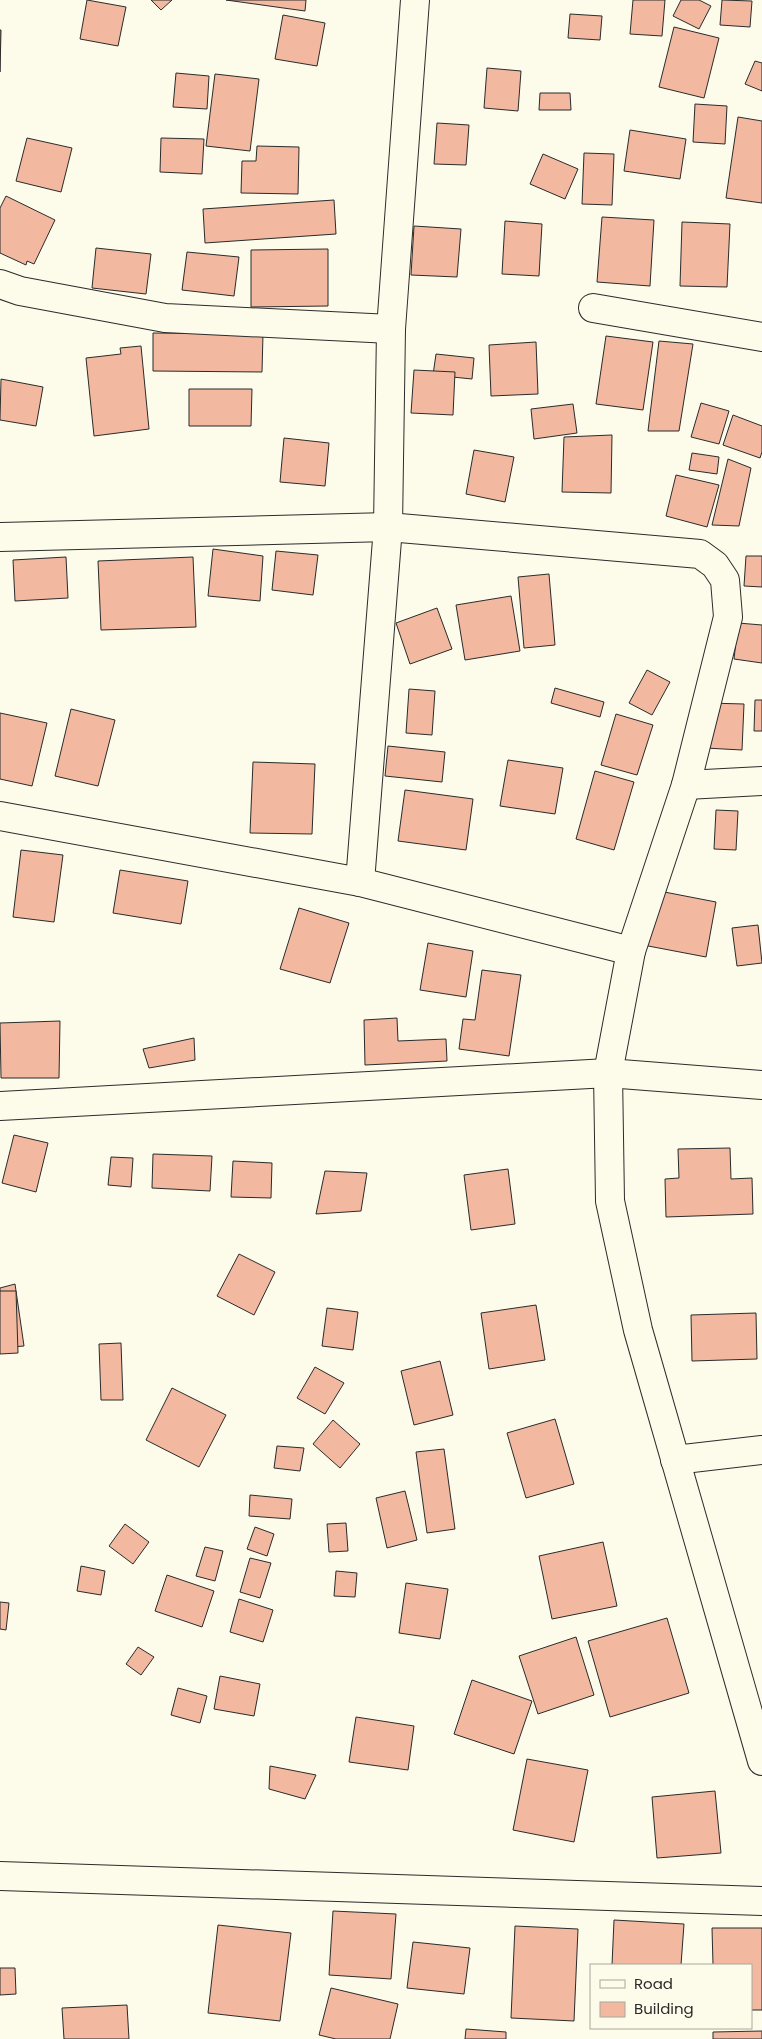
<svg xmlns="http://www.w3.org/2000/svg" width="762" height="2039" font-family="Poppins,sans-serif">
	<rect width="100%" height="100%" fill="#fdfbea"/>
	<g fill="#f2b8a0" stroke="#2b2b2b">
		<polygon points="87,0 126,7 118,46 80,39"/>
		<polygon points="151,0 172,0 161,10"/>
		<polygon points="226,0 306,0 305,11"/>
		<polygon points="633,0 665,0 662,36 630,34"/>
		<polygon points="681,0 699,0 711,6 699,29 673,16"/>
		<polygon points="722,0 752,1 750,27 720,25"/>
		<polygon points="570,14 602,16 600,40 568,38"/>
		<polygon points="283,15 325,23 317,66 275,59"/>
		<polygon points="674,27 719,38 704,98 659,87"/>
		<polygon points="0,30 1,30 0,72"/>
		<polygon points="755,61 762,63 762,91 745,84"/>
		<polygon points="487,68 521,71 518,111 484,108"/>
		<polygon points="176,73 209,76 207,109 173,107"/>
		<polygon points="215,74 259,79 250,151 206,146"/>
		<polygon points="540,93 570,93 571,110 539,110"/>
		<polygon points="695,104 727,106 725,144 693,142"/>
		<polygon points="738,117 762,121 762,203 726,198"/>
		<polygon points="437,123 469,125 466,165 434,164"/>
		<polygon points="630,130 686,139 680,179 624,171"/>
		<polygon points="27,138 72,148 61,192 16,181"/>
		<polygon points="161,138 204,139 202,174 160,172"/>
		<polygon points="257,146 299,147 298,194 241,193 242,161 256,161"/>
		<polygon points="584,153 614,154 612,205 582,204"/>
		<polygon points="543,154 578,169 565,199 530,184"/>
		<polygon points="6,196 55,220 34,264 27,261 26,265 0,253 0,208"/>
		<polygon points="334,200 336,234 205,243 203,209"/>
		<polygon points="602,217 654,220 650,286 597,282"/>
		<polygon points="505,221 542,224 539,276 502,274"/>
		<polygon points="682,222 730,224 727,287 680,286"/>
		<polygon points="414,226 461,229 457,277 411,275"/>
		<polygon points="96,248 151,254 146,294 92,288"/>
		<polygon points="328,249 328,306 251,307 251,250"/>
		<polygon points="187,252 239,257 234,296 182,290"/>
		<polygon points="153,333 263,334 262,372 153,371"/>
		<polygon points="606,336 653,342 643,410 596,404"/>
		<polygon points="659,341 693,344 679,431 648,431"/>
		<polygon points="536,342 538,394 491,396 489,345"/>
		<polygon points="141,346 149,429 94,436 86,358 121,354 120,348"/>
		<polygon points="436,354 474,358 472,379 433,375"/>
		<polygon points="414,370 455,372 453,415 411,413"/>
		<polygon points="1,379 43,387 36,426 0,420"/>
		<polygon points="189,389 252,389 251,426 189,426"/>
		<polygon points="701,403 729,411 719,444 691,437"/>
		<polygon points="573,404 577,433 534,439 531,409"/>
		<polygon points="733,415 762,426 762,452 760,458 723,445"/>
		<polygon points="612,435 611,493 562,492 564,437"/>
		<polygon points="284,438 329,443 325,486 280,482"/>
		<polygon points="474,450 514,457 505,502 466,494"/>
		<polygon points="692,453 719,457 717,474 689,470"/>
		<polygon points="728,459 751,468 739,526 712,525"/>
		<polygon points="676,475 719,485 707,527 666,516"/>
		<polygon points="213,549 263,556 260,601 208,596"/>
		<polygon points="276,551 318,555 313,595 272,590"/>
		<polygon points="746,556 762,556 762,587 744,586"/>
		<polygon points="66,557 68,598 15,601 13,560"/>
		<polygon points="193,557 196,627 101,630 98,561"/>
		<polygon points="549,574 555,645 524,648 518,577"/>
		<polygon points="511,596 520,651 465,660 456,605"/>
		<polygon points="437,608 452,649 410,664 396,623"/>
		<polygon points="738,623 762,625 762,663 734,659"/>
		<polygon points="647,670 670,682 652,715 629,703"/>
		<polygon points="555,688 604,702 600,717 551,703"/>
		<polygon points="409,689 435,691 432,735 406,733"/>
		<polygon points="755,700 762,700 762,731 754,731"/>
		<polygon points="708,703 744,704 742,750 705,748"/>
		<polygon points="71,709 115,720 98,786 55,776"/>
		<polygon points="0,713 47,723 32,786 0,779"/>
		<polygon points="616,714 653,725 637,775 601,765"/>
		<polygon points="388,746 445,752 442,782 385,776"/>
		<polygon points="508,760 563,768 555,814 500,806"/>
		<polygon points="253,762 315,764 312,834 250,833"/>
		<polygon points="595,771 634,782 614,850 576,839"/>
		<polygon points="405,790 473,799 466,850 398,841"/>
		<polygon points="716,810 738,811 736,850 714,849"/>
		<polygon points="21,850 63,855 54,922 13,917"/>
		<polygon points="120,870 188,881 181,924 113,913"/>
		<polygon points="654,890 716,902 706,957 643,945"/>
		<polygon points="299,908 349,923 330,983 280,969"/>
		<polygon points="758,925 762,963 737,966 732,928"/>
		<polygon points="428,943 473,951 466,997 420,990"/>
		<polygon points="482,970 521,975 509,1056 459,1049 463,1019 475,1020"/>
		<polygon points="397,1018 398,1041 446,1039 447,1061 365,1065 364,1020"/>
		<polygon points="60,1021 59,1078 1,1078 0,1023"/>
		<polygon points="194,1038 195,1060 149,1068 143,1049"/>
		<polygon points="14,1135 48,1143 36,1192 2,1183"/>
		<polygon points="730,1148 731,1179 752,1178 753,1214 666,1217 665,1179 679,1178 678,1149"/>
		<polygon points="153,1154 212,1156 210,1191 152,1188"/>
		<polygon points="111,1157 133,1158 131,1187 108,1185"/>
		<polygon points="233,1161 272,1163 271,1198 231,1197"/>
		<polygon points="508,1169 515,1224 471,1230 464,1175"/>
		<polygon points="325,1171 367,1173 361,1211 316,1214"/>
		<polygon points="239,1254 275,1272 254,1315 217,1296"/>
		<polygon points="15,1284 24,1346 0,1348 0,1288"/>
		<polygon points="0,1291 16,1291 18,1353 0,1354"/>
		<polygon points="536,1305 545,1360 489,1369 481,1313"/>
		<polygon points="327,1308 358,1312 353,1350 322,1346"/>
		<polygon points="756,1313 757,1359 692,1361 691,1315"/>
		<polygon points="121,1343 123,1400 101,1400 99,1344"/>
		<polygon points="440,1361 453,1415 414,1425 401,1371"/>
		<polygon points="315,1367 344,1383 325,1414 297,1398"/>
		<polygon points="172,1388 226,1415 199,1467 146,1440"/>
		<polygon points="555,1419 574,1484 526,1498 507,1433"/>
		<polygon points="333,1420 360,1444 340,1468 313,1444"/>
		<polygon points="277,1446 304,1448 300,1471 274,1468"/>
		<polygon points="444,1449 455,1529 427,1533 416,1452"/>
		<polygon points="405,1491 417,1540 387,1548 376,1498"/>
		<polygon points="250,1495 292,1499 290,1519 249,1516"/>
		<polygon points="346,1523 348,1551 329,1552 327,1524"/>
		<polygon points="125,1524 149,1542 133,1564 109,1546"/>
		<polygon points="255,1527 274,1534 267,1556 247,1549"/>
		<polygon points="603,1542 617,1606 552,1619 539,1556"/>
		<polygon points="205,1547 223,1551 215,1581 196,1576"/>
		<polygon points="250,1558 271,1563 260,1598 240,1592"/>
		<polygon points="81,1566 105,1571 101,1595 77,1591"/>
		<polygon points="336,1571 357,1573 355,1597 334,1596"/>
		<polygon points="167,1575 214,1591 202,1627 155,1611"/>
		<polygon points="406,1583 448,1589 440,1639 399,1633"/>
		<polygon points="239,1599 273,1610 263,1642 230,1632"/>
		<polygon points="0,1602 9,1603 6,1630 0,1629"/>
		<polygon points="667,1618 689,1693 610,1717 588,1641"/>
		<polygon points="576,1637 594,1695 538,1714 519,1656"/>
		<polygon points="138,1647 154,1657 141,1675 126,1664"/>
		<polygon points="220,1676 260,1684 254,1716 214,1709"/>
		<polygon points="472,1680 532,1701 514,1754 454,1734"/>
		<polygon points="178,1688 207,1696 200,1723 171,1715"/>
		<polygon points="356,1717 414,1726 408,1770 349,1762"/>
		<polygon points="527,1759 588,1770 574,1842 513,1830"/>
		<polygon points="270,1766 316,1775 305,1799 269,1789"/>
		<polygon points="715,1791 721,1853 657,1858 652,1797"/>
		<polygon points="333,1911 396,1914 391,1979 329,1975"/>
		<polygon points="614,1920 684,1924 681,1965 612,1965"/>
		<polygon points="218,1925 291,1933 280,2021 208,2013"/>
		<polygon points="515,1926 578,1929 574,2021 511,2018"/>
		<polygon points="712,1928 762,1928 762,2010 751,2010 751,1965 713,1965"/>
		<polygon points="413,1942 470,1948 464,1994 407,1988"/>
		<polygon points="0,1968 15,1968 16,1994 0,1995"/>
		<polygon points="331,1988 398,2004 390,2039 336,2039 319,2035"/>
		<polygon points="127,2005 129,2039 64,2039 62,2008"/>
		<polygon points="466,2029 506,2032 506,2039 465,2039"/>
		<polygon points="762,2031 762,2039 713,2039 713,2032"/>
	</g>
	<g fill="none" stroke-linecap="round" stroke-linejoin="round">
		<g stroke="#2b2b2b" stroke-width="30">
			<g id="minor">
				<polyline points="0,284 20,291 165,318 391,329"/>
				<polyline points="593,308 762,337"/>
				<polyline points="0,537 388,527 700,554 715,565 725,580 728,617 686,785 631,951 608,1073 610,1201 638,1330 762,1761"/>
				<polyline points="686,785 762,781"/>
				<polyline points="0,816 360,882 631,951"/>
				<polyline points="360,882 388,527 391,329 415,0"/>
				<polyline points="0,1106 608,1073 762,1085"/>
				<polyline points="675,1460 762,1450"/>
				<polyline points="0,1876 762,1901"/>
			</g>
		</g>
		<use href="#minor" stroke="#fdfbea" stroke-width="28"/>
	</g>
	<rect x="590" y="1964" width="162" height="65" fill="#fdfbea" stroke="#a9a89e"/>
	<rect x="600" y="1980" width="25" height="8" fill="#fdfbea" stroke="#a9a89e"/>
	<text x="634" y="1989" font-size="15" fill="#2b2b2b">Road</text>
	<rect x="600" y="2002" width="25" height="15" fill="#f2b8a0" stroke="#a9a89e"/>
	<text x="634" y="2014" font-size="15" fill="#2b2b2b">Building</text>
</svg>
